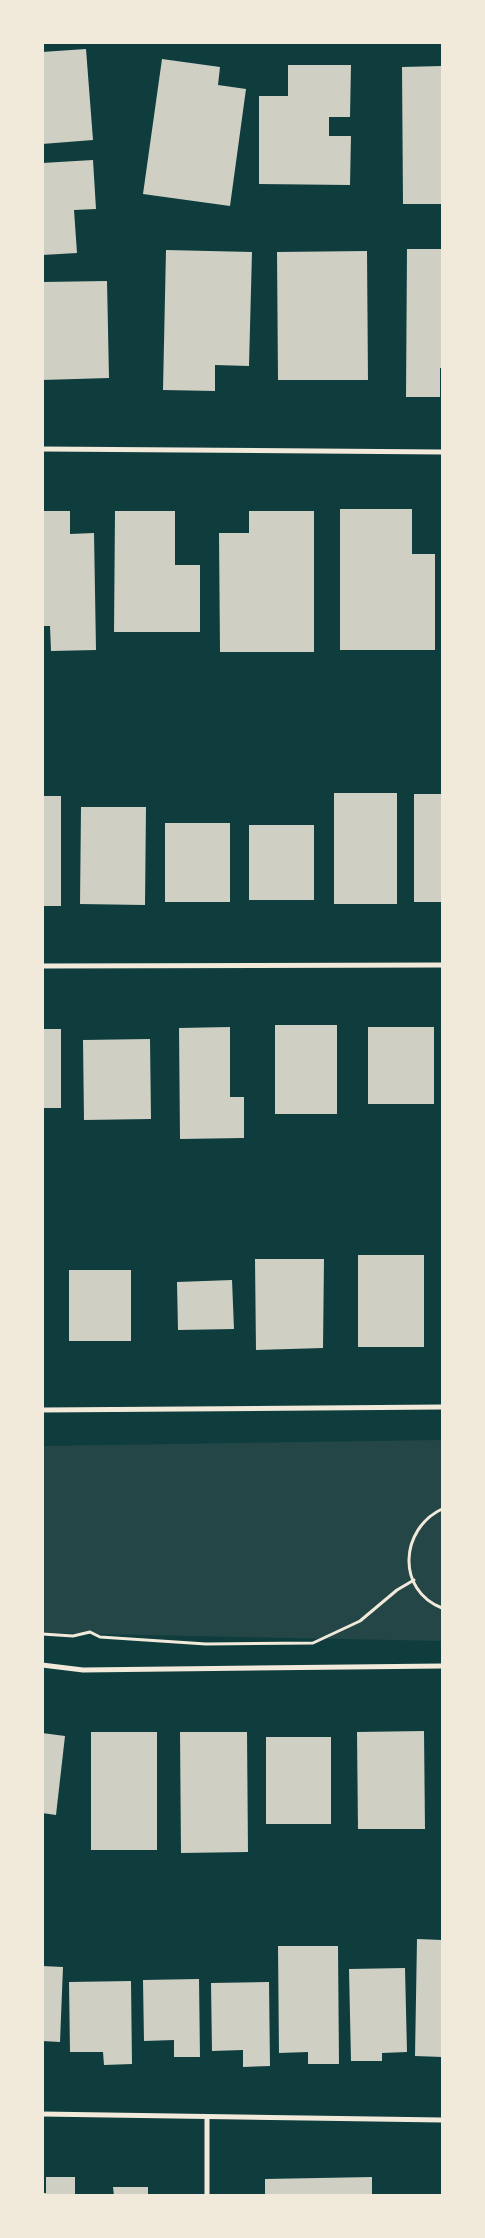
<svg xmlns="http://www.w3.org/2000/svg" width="485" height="2238" font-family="Manrope,sans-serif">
	<rect width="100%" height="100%" fill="#0f3d3e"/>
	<polygon fill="#244646" points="442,1440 442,1641 43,1633 43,1446"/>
	<g fill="#cfcfc3">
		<polygon points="86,49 93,140 42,144 42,52"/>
		<polygon points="162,59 220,67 218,85 246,89 230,206 143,194"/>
		<polygon points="288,65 351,65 350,117 329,117 329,136 351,136 350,185 259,184 259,96 288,96"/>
		<polygon points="442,66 442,204 403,204 402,67"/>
		<polygon points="93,160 96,209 74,210 77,253 42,255 42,163"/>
		<polygon points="407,249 442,249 442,368 440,368 440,397 406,397"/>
		<polygon points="166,250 252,252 249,366 215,365 215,391 163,390"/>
		<polygon points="367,251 368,380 278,380 277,252"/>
		<polygon points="107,281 109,378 42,380 42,282"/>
		<polygon points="340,509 412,509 412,554 435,554 435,650 340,650"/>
		<polygon points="42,511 70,511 70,534 94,533 96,650 51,651 50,626 42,626"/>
		<polygon points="115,511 175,511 175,565 200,565 200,632 114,632"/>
		<polygon points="249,511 314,511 314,652 220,652 219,533 249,533"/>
		<rect x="334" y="793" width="63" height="111"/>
		<rect x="414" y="794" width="28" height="108"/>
		<rect x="42" y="796" width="19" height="110"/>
		<polygon points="81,807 146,807 145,905 80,904"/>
		<rect x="165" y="823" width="65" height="79"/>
		<rect x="249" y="825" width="65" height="75"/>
		<rect x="275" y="1025" width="62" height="89"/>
		<polygon points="230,1027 230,1097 244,1097 244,1138 180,1139 179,1028"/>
		<rect x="368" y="1027" width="66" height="77"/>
		<rect x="42" y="1029" width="19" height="79"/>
		<polygon points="150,1039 151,1119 84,1120 83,1040"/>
		<rect x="358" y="1255" width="66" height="92"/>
		<polygon points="255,1259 324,1259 323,1348 256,1350"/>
		<rect x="69" y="1270" width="62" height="71"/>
		<polygon points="232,1280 234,1329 178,1330 177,1282"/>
		<polygon points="424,1731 425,1829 358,1829 357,1732"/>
		<rect x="91" y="1732" width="66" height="118"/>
		<polygon points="180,1732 247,1732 248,1852 181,1853"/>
		<polygon points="42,1733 65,1736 56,1815 42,1813"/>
		<rect x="266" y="1737" width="65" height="87"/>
		<polygon points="417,1939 442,1940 442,2057 415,2056"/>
		<polygon points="278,1946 338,1946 339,2064 308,2064 308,2052 279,2053"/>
		<polygon points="42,1966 63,1967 60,2042 42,2041"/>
		<polygon points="405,1968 407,2052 382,2053 382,2061 351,2061 349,1969"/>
		<polygon points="199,1979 200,2057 174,2057 174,2040 144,2041 143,1980"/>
		<polygon points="131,1981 132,2064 104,2065 103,2052 70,2052 69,1982"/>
		<polygon points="269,1982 270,2066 243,2067 243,2050 212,2051 211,1983"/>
		<polygon points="46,2177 75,2177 75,2196 42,2196 42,2193 46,2193"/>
		<polygon points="372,2177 372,2196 265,2196 265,2179"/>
		<polygon points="113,2187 148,2187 148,2196 114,2196"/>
	</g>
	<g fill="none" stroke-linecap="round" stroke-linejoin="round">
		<g stroke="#f1e9da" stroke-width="3">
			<path d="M442,1509C400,1529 396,1590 442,1608"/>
			<polyline points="42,1634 73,1636 90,1632 100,1637 206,1644 313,1643 360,1621 397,1590 414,1580"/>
		</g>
		<g stroke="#f1e9da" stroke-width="5">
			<polyline points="42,449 442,452"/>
			<polyline points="42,966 442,965"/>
			<polyline points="42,1410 442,1407"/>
			<polyline points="42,1665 83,1670 442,1666"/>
			<polyline points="42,2114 442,2120"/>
			<polyline points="207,2117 207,2196"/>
		</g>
	</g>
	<rect width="485" height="2238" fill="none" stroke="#f1e9da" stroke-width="88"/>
</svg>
